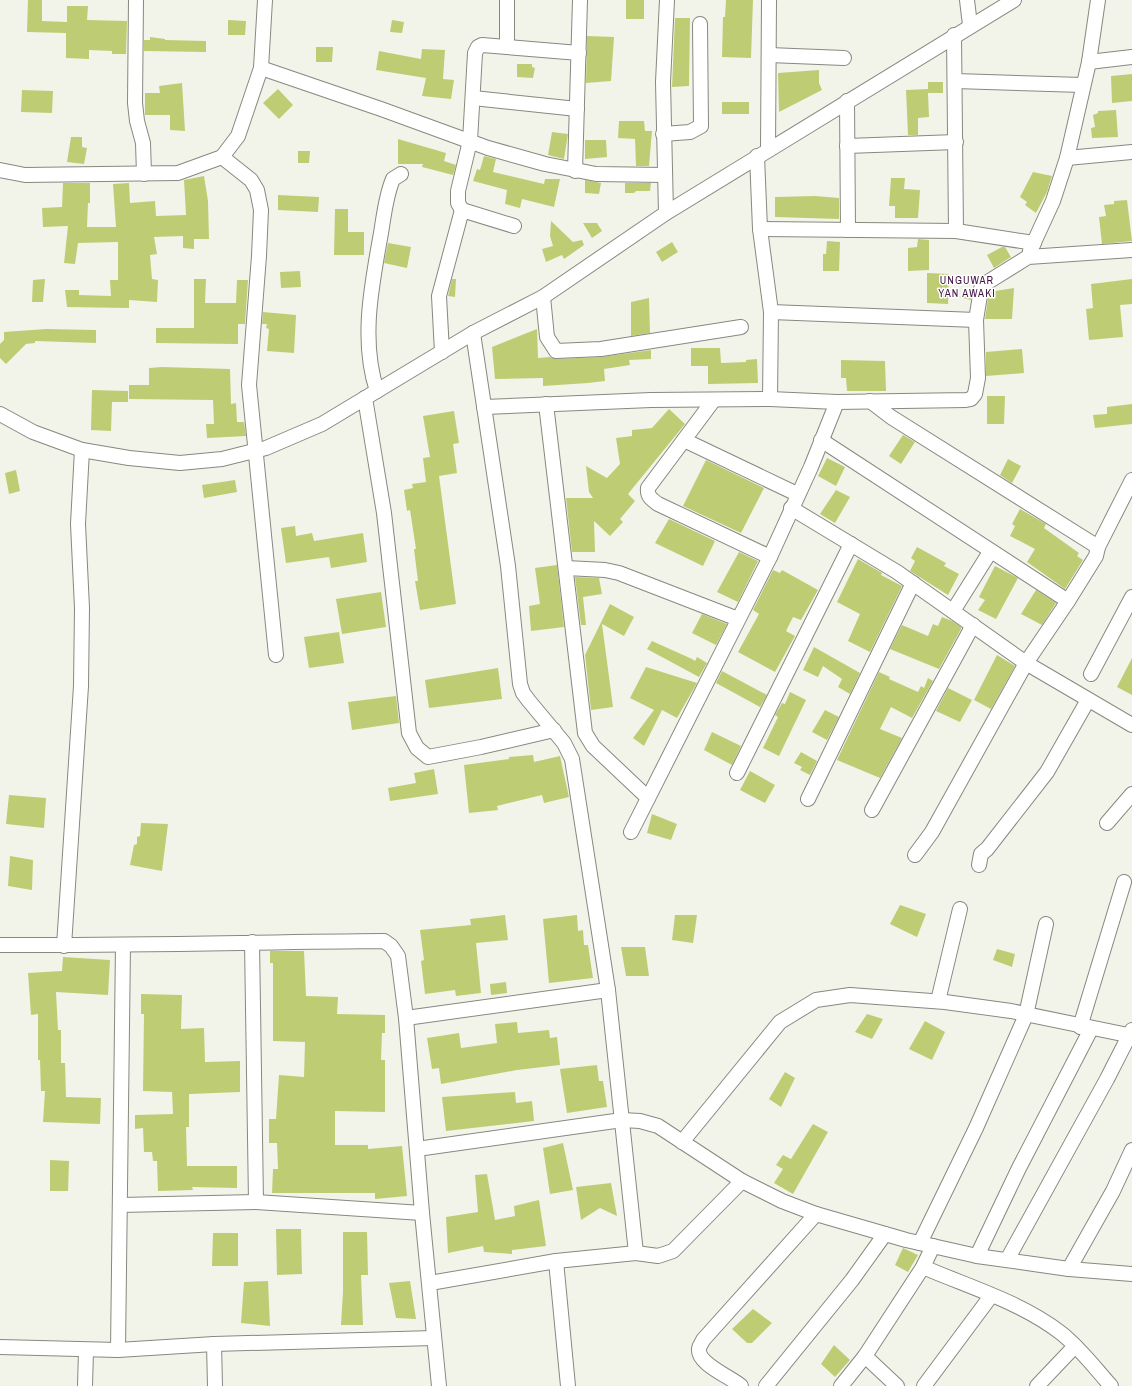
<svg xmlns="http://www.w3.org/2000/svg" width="1132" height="1386" font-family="'Archivo Narrow',sans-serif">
	<rect width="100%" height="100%" fill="#f2f4ea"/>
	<g fill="#becd73">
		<polygon points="28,0 42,0 42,21 67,22 67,6 88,6 87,20 127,21 126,54 112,54 112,51 89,50 89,59 66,58 66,33 27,32"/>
		<rect x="626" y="0" width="18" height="19"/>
		<polygon points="726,0 753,0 751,58 722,57 723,17 725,17"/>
		<polygon points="675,18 690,18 689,86 672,87"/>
		<polygon points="228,20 246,21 245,35 228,35"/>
		<polygon points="392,20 404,22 402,33 390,32"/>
		<polygon points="587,36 614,37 611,81 586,83"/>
		<polygon points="150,37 165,39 165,40 206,41 206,52 144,51 144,40 150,40"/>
		<polygon points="316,47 333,47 332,62 316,62"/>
		<polygon points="422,49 445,50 443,79 454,80 451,99 422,96 426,78 376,70 379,51 421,59"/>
		<polygon points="517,64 532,64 532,67 535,68 533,78 517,77"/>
		<polygon points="819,70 819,83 822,90 779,112 778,73"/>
		<polygon points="1132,74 1132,101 1112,103 1111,76"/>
		<polygon points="928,82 943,82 943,93 928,93 929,117 918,118 918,135 908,135 906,90 928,89"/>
		<polygon points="182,83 185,131 170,130 170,115 145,115 145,93 160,93 159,86"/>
		<polygon points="278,89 293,105 279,119 263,103"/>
		<polygon points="22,90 53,91 52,113 21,112"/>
		<rect x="722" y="102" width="27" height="12"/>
		<polygon points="1116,110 1118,137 1092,138 1091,128 1095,127 1093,115 1098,113 1098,111"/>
		<polygon points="619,121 644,121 645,131 652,131 649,166 636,166 635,139 618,138"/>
		<polygon points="552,132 568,134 564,159 548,155"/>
		<polygon points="71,137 82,137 82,147 87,148 84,164 67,162"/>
		<polygon points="398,139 446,153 444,161 456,165 453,175 422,167 423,164 398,164"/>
		<polygon points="585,140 606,140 607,157 585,159"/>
		<polygon points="298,151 310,151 309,163 298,163"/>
		<polygon points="484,156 496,159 493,172 544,184 545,179 560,179 554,207 522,199 520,208 505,204 507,190 473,181 477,169 480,170"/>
		<polygon points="1033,172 1052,176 1047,192 1036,213 1025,205 1027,202 1020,197"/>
		<polygon points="204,176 208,201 209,239 194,239 194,249 183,248 183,236 154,237 157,254 150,255 152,279 158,280 157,302 129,300 129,308 67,307 65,290 79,290 79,295 111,296 110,280 118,280 118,242 78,243 75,264 64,263 68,226 43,227 42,208 62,207 63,183 90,183 90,203 88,203 87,227 116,227 113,184 129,183 130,203 155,201 156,216 186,215 184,180"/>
		<polygon points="891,178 905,178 904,189 920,190 918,218 895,218 895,206 889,206"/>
		<polygon points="585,180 601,183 599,194 585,193"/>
		<polygon points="625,183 651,183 650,191 636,191 634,193 625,193"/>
		<polygon points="278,195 319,197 318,212 278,210"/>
		<polygon points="815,196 839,198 839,219 775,217 775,197"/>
		<polygon points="1127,200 1132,241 1102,244 1099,217 1106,216 1104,205 1114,204 1114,201"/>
		<polygon points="335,209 348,209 348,232 364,232 364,255 334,255"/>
		<polygon points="551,221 573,242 582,240 584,245 564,259 562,255 546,262 542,249 553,246 550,236"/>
		<polygon points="583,223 597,223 602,231 592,238"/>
		<polygon points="918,239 929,240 929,270 908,271 908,248 917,247"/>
		<polygon points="827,241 840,242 839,271 823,271 823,254 826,254"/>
		<polygon points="672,242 678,252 662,262 656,252"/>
		<polygon points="388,243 411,247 407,268 384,263"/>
		<polygon points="1002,247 1005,247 1011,257 994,268 987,255"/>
		<polygon points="300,271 301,287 281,288 280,272"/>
		<polygon points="927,273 949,274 948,304 927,303"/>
		<polygon points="45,279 43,302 32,302 33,280"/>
		<polygon points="194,279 206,279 205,303 236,303 237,280 248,280 245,324 238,324 238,344 156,343 156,328 194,328"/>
		<polygon points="452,279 456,279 455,297 448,296"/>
		<polygon points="1132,279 1132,304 1120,305 1123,337 1089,340 1086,309 1093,308 1091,284"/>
		<polygon points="1014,288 1012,319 985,319 989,292"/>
		<polygon points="971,295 971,300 959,297"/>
		<polygon points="649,298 650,333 631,336 631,302"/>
		<polygon points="263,312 296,315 294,353 267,351 269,329 266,328 267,324 262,324"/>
		<polygon points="46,329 96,330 96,343 35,341 35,343 26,344 6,364 0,358 0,344 4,340 4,332"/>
		<polygon points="537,329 538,358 550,357 556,359 601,357 651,350 651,359 629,360 630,365 604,369 605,381 588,383 543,386 543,378 495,379 492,347"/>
		<polygon points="691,348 720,348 721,363 746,362 746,360 757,359 758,383 708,384 708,366 691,366"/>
		<polygon points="1022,349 1024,373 986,376 986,352"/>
		<polygon points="841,360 885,361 886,391 847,391 846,378 841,378"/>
		<polygon points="162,367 230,369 231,404 236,403 237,422 244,422 246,436 207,438 206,424 214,424 213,400 129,399 129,385 149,385 149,368"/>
		<polygon points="92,390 128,391 128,402 112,402 111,431 91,430"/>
		<polygon points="987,396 1005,396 1004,424 987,424"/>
		<polygon points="1132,404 1132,424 1095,428 1093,415 1107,414 1107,407"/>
		<polygon points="669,409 685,424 628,494 635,501 620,519 623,522 610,536 594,521 595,552 572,552 566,498 593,498 589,492 586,466 607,478 620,464 616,438 632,436 632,430 652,428"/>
		<polygon points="454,411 459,443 453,444 457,473 439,476 456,604 420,610 415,581 418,581 414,549 416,549 410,510 407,511 404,490 413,488 412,484 426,482 423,458 430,457 423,416"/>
		<polygon points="903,435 915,442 901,464 889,456"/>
		<polygon points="827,458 845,467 836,486 818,476"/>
		<polygon points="1008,459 1021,466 1012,483 1000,475"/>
		<polygon points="706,460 764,488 741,533 683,506"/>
		<polygon points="16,470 20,491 9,494 5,473"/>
		<polygon points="235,480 237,492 204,498 202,485"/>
		<polygon points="836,490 850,497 835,523 820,514"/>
		<polygon points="1020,509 1046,524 1044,528 1079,553 1077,556 1083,560 1065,589 1027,562 1035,549 1010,536 1015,526 1012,524"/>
		<polygon points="669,519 715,541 703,566 655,543"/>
		<polygon points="295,526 296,536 312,533 314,541 363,533 367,562 331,568 329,557 286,563 281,528"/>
		<polygon points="917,547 946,563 944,566 959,574 948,595 910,571 915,561 911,558"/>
		<polygon points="739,552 758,561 738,602 717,592"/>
		<polygon points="858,559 882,573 881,575 902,586 870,652 848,641 860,614 837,602"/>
		<polygon points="557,565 564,627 531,631 529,606 540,604 535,568"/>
		<polygon points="995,566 1018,578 996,619 978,610 985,600 979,597"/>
		<polygon points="773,570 780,573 782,570 818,590 801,620 793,617 786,631 795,636 775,672 738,652 759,614 753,610"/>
		<polygon points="575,577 599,578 602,594 583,597 586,625 581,625"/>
		<polygon points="1036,590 1056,603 1042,625 1021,614"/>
		<polygon points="381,592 386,627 342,634 336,599"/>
		<polygon points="610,604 634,617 624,636 602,624 613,707 591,710 585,655"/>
		<polygon points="702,614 727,624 716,645 692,633"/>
		<polygon points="942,617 952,621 961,627 961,629 939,669 890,649 902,625 928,636 933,624 938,626"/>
		<polygon points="339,632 344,663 309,668 304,637"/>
		<polygon points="652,641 692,659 695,661 697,657 707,663 699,677 647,649"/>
		<polygon points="814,647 860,673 850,694 838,687 842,679 823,666 818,677 803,670"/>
		<polygon points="997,655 1015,666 991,709 974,700"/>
		<polygon points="1132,658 1132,695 1117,687"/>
		<polygon points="646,667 697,683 677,718 662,710 644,746 633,738 654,710 630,698"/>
		<polygon points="498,668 502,699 429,708 425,680"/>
		<polygon points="722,671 767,695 760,707 716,683"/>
		<polygon points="879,672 890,677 889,679 918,692 921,686 924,688 928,678 933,681 912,718 891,707 880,729 902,738 880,778 837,760"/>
		<polygon points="948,688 972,700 960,722 936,711"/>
		<polygon points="790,692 806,700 779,756 763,748 778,717 775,715 782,703 785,704"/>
		<polygon points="396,696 399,723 352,730 348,702"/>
		<polygon points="825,710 839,717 827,740 812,732"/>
		<polygon points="712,732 741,746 732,765 704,750"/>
		<polygon points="801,752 817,761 810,775 800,770 802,767 794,763"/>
		<polygon points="533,755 534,762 560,756 569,797 544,803 542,795 497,806 498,810 469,813 464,765 509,759 509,757"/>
		<polygon points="434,769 438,794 390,801 388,788 416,783 414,773"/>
		<polygon points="750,771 775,785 765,803 740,790"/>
		<polygon points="9,795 46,798 44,828 6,824"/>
		<polygon points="652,814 677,824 671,840 647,833"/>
		<polygon points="141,823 168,824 162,871 130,865 134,845 137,844 137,837 140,836"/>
		<polygon points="10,856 33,860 32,890 8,886"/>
		<polygon points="900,905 926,914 917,937 890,924"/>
		<polygon points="505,915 508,940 476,943 481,993 456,996 455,990 425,994 421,961 424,960 420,930 471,925 470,919"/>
		<polygon points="577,915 578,931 583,930 584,945 588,945 593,978 549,983 543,919"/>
		<polygon points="675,915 697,915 693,943 672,940"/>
		<polygon points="621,947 645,947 649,976 626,976"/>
		<polygon points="997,949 1015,954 1012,967 993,960"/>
		<polygon points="270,951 304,951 306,996 338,997 337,1014 385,1015 385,1033 382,1033 381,1060 385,1060 385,1112 335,1111 335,1145 368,1145 368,1149 402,1146 407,1196 375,1199 375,1193 272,1193 273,1169 278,1169 277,1143 269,1143 269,1119 276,1119 279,1075 304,1077 305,1042 273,1041 273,963 270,963"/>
		<polygon points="63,957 110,960 108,995 56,992 58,1030 61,1030 61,1063 65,1063 66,1097 101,1098 100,1124 43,1122 45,1091 41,1091 40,1060 38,1060 38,1014 31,1015 28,973 62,971"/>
		<polygon points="506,982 507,993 491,995 490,984"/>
		<polygon points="141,994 182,995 181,1029 204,1028 205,1062 240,1061 240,1092 189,1094 189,1127 186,1127 187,1166 237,1166 237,1188 192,1187 193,1190 158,1191 157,1161 153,1161 152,1152 144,1152 143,1128 135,1129 135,1115 173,1114 172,1092 143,1091 144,1014 141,1014"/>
		<polygon points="867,1014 883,1019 872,1039 855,1032"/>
		<polygon points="925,1021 945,1032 932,1060 909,1049"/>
		<polygon points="517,1022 518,1033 549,1030 550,1038 557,1037 560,1065 517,1070 441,1084 439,1068 432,1069 427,1038 459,1033 461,1048 497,1043 495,1024"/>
		<polygon points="597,1065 599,1081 603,1081 607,1107 567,1113 560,1069"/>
		<polygon points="785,1072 795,1078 781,1107 769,1099"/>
		<polygon points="515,1092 516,1103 532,1101 534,1121 446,1131 442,1097"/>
		<polygon points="813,1124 828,1132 793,1194 774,1183 783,1169 776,1165 783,1155 791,1159"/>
		<polygon points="563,1143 573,1190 550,1194 543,1148"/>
		<polygon points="50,1160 69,1161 68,1191 50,1191"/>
		<polygon points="487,1174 495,1220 515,1216 514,1206 539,1200 546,1246 512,1250 512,1254 484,1252 483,1246 448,1253 446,1217 478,1212 475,1175"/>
		<polygon points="611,1183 617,1216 600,1208 581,1220 576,1187"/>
		<polygon points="276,1229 301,1229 302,1274 277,1275"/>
		<polygon points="343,1232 367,1232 368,1275 361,1275 363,1325 341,1325 343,1292"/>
		<polygon points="213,1233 238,1233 238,1266 212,1266"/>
		<polygon points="903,1248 918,1255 908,1272 895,1265"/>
		<polygon points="268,1281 270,1326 241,1323 244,1282"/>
		<polygon points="410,1281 416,1319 396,1318 389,1283"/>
		<polygon points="753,1309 772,1323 752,1343 747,1343 732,1329"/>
		<polygon points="834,1345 850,1360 835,1377 821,1364"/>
	</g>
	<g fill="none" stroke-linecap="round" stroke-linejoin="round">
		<g stroke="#878880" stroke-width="16">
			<g id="minor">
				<polyline points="136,0 135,103 137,121 143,143 144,174"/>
				<polyline points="967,0 970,25"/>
				<polyline points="954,35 956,231"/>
				<polyline points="507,47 507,0"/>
				<polyline points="769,55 844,58"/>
				<polyline points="1089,62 1132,57"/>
				<polyline points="261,68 381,109 488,148 545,164 596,174 664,175"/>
				<polyline points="955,81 1083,85"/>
				<polyline points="473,98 577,109"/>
				<polyline points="847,101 848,230"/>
				<polyline points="663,134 690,132 701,126 700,24"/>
				<polyline points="847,146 956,142"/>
				<polyline points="768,149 769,0"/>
				<polyline points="757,156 760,229 771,312 770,399"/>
				<polyline points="222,157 251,180 257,190 261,210 259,256 249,385 276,655"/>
				<polyline points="1067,158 1132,152"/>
				<polyline points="0,170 25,175 178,173 222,157 238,136 261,68 265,0"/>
				<polyline points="575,171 580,0"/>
				<polyline points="666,213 663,82 667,0"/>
				<polyline points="514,226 462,210 458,203 458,191 470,141 475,53 478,47 482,45 579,53"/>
				<polyline points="760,229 956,231 1034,243"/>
				<polyline points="1030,251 1053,201 1067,158 1089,62 1098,0"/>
				<polyline points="543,297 547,337 556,351 601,349 741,327"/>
				<polyline points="771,312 976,320"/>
				<polyline points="473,333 508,566 520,684 523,693 529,701 564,743 572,759 608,990 636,1253"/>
				<polyline points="442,352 439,296 462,210"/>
				<path d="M377,391C360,340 372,284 381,233C384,215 386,195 393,179L401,174"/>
				<polyline points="365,398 384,513 409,733 417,748 428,757 481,747 554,730"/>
				<path d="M713,401L648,488C647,496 651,499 658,504L770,557"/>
				<polyline points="870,401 891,417 1098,547 1096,556 1068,601 1026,663 932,832 915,855"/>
				<polyline points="546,404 585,733 593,746 648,798"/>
				<polyline points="484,407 651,400 770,399 837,402 966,400 971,399 975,394 978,378 976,320 981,289 983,285 1028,257 1132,250"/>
				<polyline points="0,414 33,432 82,450 129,458 180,463 222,459 266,448 322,424 473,333 543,297 666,213 1014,0"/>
				<polyline points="684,440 797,494"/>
				<polyline points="821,440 1068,601"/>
				<polyline points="791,508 897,572 1026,663 1132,725"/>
				<polyline points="1098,547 1132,480"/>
				<polyline points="566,568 605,570 619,573 738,619"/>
				<polyline points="953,611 990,552"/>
				<polyline points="1091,674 1132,597"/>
				<polyline points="737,773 851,544"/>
				<polyline points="808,799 913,583"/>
				<polyline points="872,810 973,625"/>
				<polyline points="1107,823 1132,794"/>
				<polyline points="631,832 770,557 811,467 837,402"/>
				<polyline points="979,865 981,854 987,849 1047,772 1088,700"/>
				<polyline points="252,942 256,1202"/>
				<path d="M0,945C128,946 256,942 384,941L391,946L398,956L406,1018L422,1213L439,1386"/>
				<polyline points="64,946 81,686 82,608 78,524 82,450"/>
				<polyline points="938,1001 960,909"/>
				<polyline points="406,1018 608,990"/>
				<polyline points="1080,1027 1124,882"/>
				<polyline points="682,1142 780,1022 816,1000 850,995 945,1002 1011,1011 1132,1036"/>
				<polyline points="417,1149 622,1120 640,1121 658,1126 742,1181 782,1201 816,1214 906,1240 977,1256 1069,1269 1132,1274"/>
				<polyline points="120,1205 256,1202 422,1213"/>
				<polyline points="920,1243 976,1128 1026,1015 1046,924"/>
				<polyline points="977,1256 1019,1168 1091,1029"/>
				<polyline points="1007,1260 1107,1079 1132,1030"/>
				<polyline points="556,1261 568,1386"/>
				<path d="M923,1267C969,1287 1021,1302 1061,1333C1080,1348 1095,1368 1111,1386"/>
				<polyline points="1069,1269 1113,1191 1132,1150"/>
				<polyline points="430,1283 556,1261 636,1253 658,1256 673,1251 742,1181"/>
				<polyline points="214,1344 215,1386"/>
				<polyline points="0,1347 118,1350 214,1344 434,1338"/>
				<polyline points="118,1350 123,945"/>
				<polyline points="865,1356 897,1386"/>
				<polyline points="85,1386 86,1351"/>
				<path d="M741,1386C731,1377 697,1364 699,1349C699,1346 702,1343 703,1340L816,1214"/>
				<polyline points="766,1386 852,1280 885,1234"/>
				<polyline points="841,1386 865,1356 923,1267 933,1246"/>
				<polyline points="924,1386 991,1296"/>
				<polyline points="1037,1386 1075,1346"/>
			</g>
		</g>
		<use href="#minor" stroke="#fff" stroke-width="14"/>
	</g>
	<g text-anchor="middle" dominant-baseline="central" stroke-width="3" stroke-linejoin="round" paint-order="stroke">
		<g font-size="11" letter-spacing="1" fill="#411243" stroke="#fff">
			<text x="967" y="280">UNGUWAR<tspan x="967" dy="13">YAN AWAKI</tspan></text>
		</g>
	</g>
</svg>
